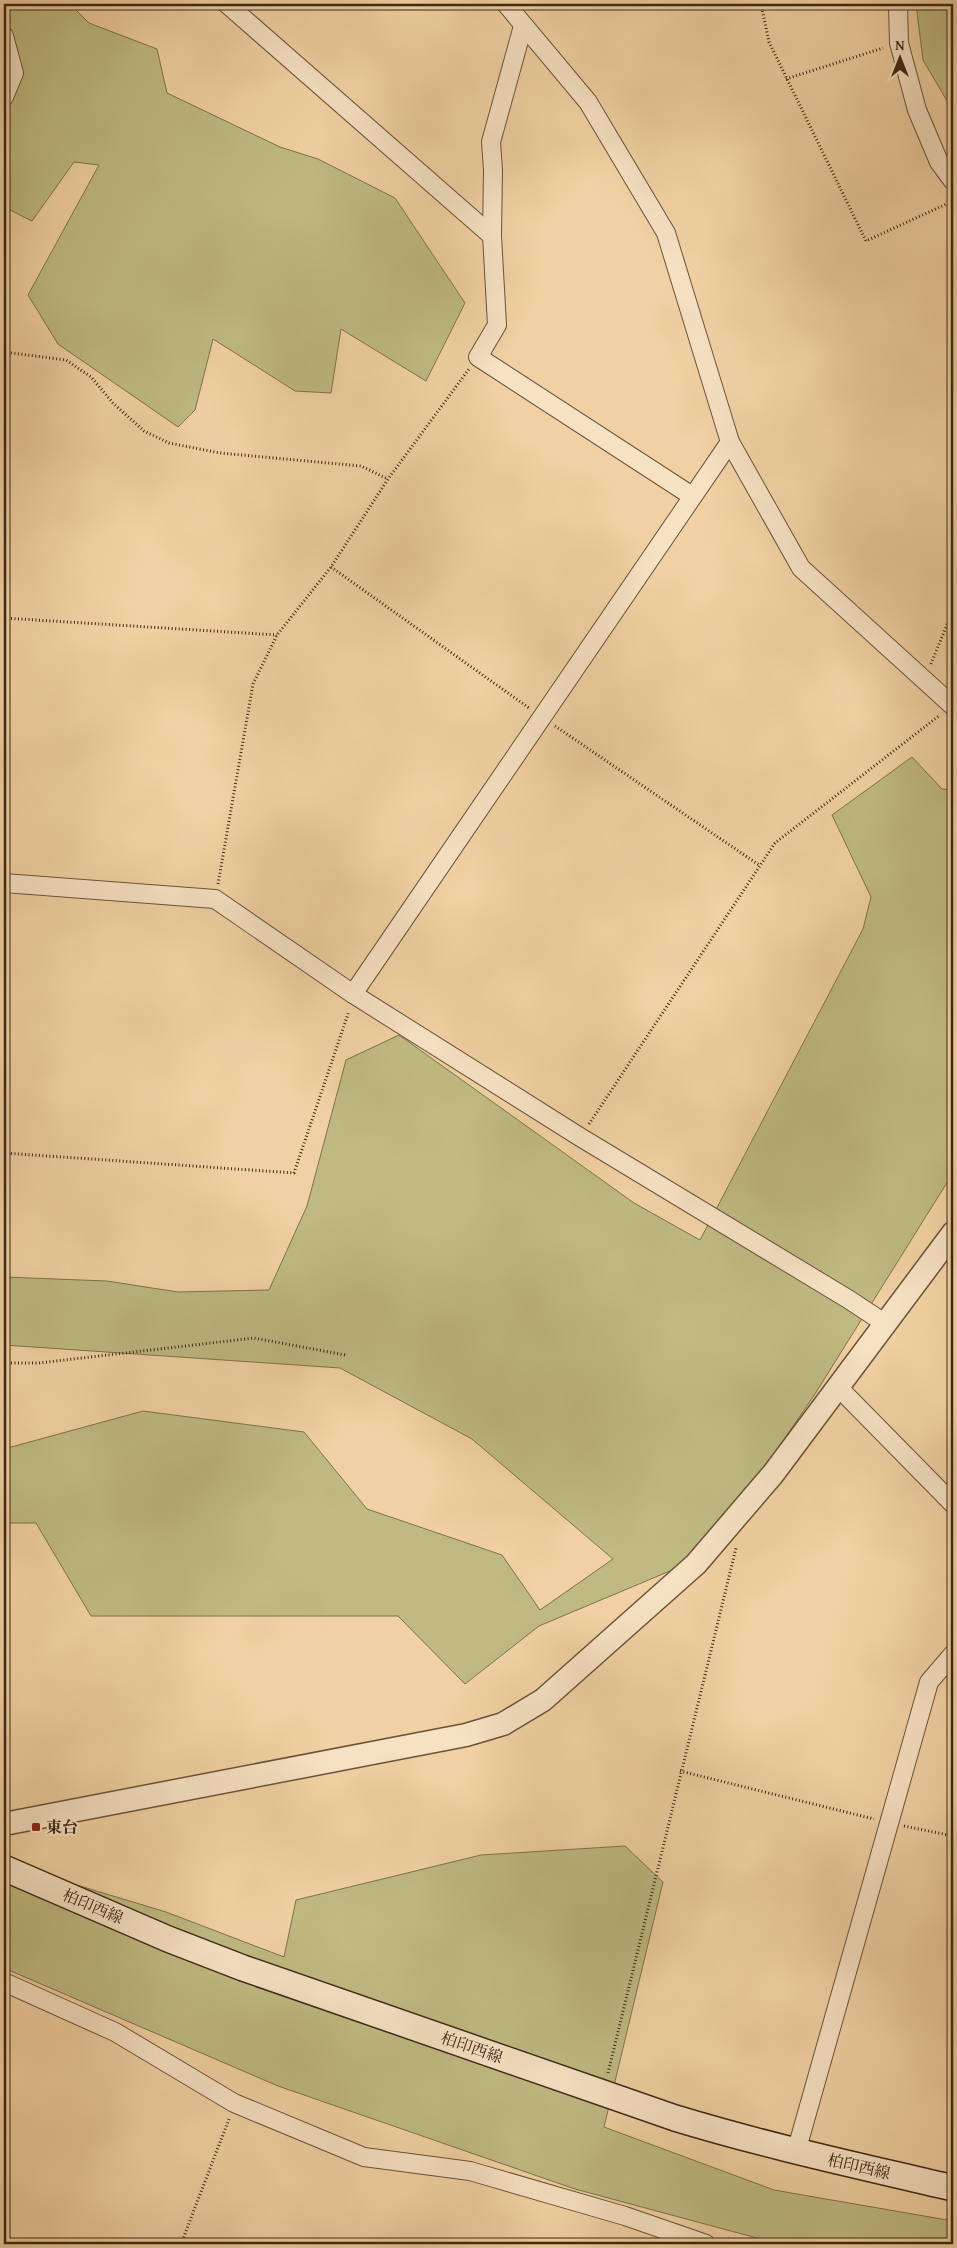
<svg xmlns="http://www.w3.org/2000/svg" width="957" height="2248" font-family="'Gentium Book Plus','Noto Serif JP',serif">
	<rect width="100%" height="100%" fill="#f1d1a3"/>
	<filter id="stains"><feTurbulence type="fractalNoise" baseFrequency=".004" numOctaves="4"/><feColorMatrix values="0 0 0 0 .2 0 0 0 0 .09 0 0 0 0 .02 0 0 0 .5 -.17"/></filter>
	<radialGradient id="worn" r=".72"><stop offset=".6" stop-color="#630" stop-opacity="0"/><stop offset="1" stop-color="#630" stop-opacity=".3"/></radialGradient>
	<g fill="#bfba82" stroke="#7e724c">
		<polygon points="4,4 70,4 89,23 157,49 167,93 280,147 318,159 395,198 465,303 426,381 341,329 331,393 295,391 213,339 195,410 178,427 58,344 28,295 99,165 74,162 32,221 4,207"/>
		<polygon points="916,4 953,4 953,111 923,60"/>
		<polygon points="912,757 942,789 953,790 953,1173 815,1394 748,1492 677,1568 539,1626 465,1684 398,1616 91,1616 36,1523 4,1523 4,1449 143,1411 304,1432 367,1509 502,1555 540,1610 613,1559 472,1439 340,1368 4,1345 4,1277 107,1281 178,1292 269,1290 307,1206 346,1060 399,1035 634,1203 700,1240 863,929 871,897 832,815"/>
		<polygon points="625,1846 663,1882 604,2127 774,2190 953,2221 953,2244 779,2244 575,2189 278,2086 4,1968 4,1863 166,1912 284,1957 296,1900 481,1855"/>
	</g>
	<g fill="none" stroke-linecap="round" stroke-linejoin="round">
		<g stroke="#6a533a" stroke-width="20">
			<g id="minor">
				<polyline points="227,4 492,236"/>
				<polyline points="506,4 588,102 666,233 730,442 801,568 953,706"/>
				<polyline points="898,4 899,43 917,110 939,162 953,181"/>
				<polyline points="523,26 491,142 493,170 492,236 497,325 478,357 692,496"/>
				<polyline points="4,36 14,73 4,97"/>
				<polyline points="4,883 215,899 353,994 580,1137 848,1299 886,1324"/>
				<polyline points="353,994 730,442"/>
				<polyline points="838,1387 953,1504"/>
				<polyline points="4,1982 115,2032 234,2103 364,2157 470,2171 625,2216 706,2244"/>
				<polyline points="796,2152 929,1682 953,1654"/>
			</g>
		</g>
		<g stroke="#6a533a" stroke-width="25">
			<polyline id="tertiary" points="4,1824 466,1735 503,1724 543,1700 696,1564 773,1474 953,1233"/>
		</g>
		<g stroke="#3d2917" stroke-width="28">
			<path id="secondary" d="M4,1868L168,1939L243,1968L675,2118C767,2146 860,2166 953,2188"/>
		</g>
		<g stroke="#3d2917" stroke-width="3" stroke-dasharray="1 2.5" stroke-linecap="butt">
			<polyline points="761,4 769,42 866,241 953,201"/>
			<polyline points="786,79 883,48"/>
			<polyline points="4,352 66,360 91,377 113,403 144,431 169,443 220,453 361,466 388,479"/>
			<polyline points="331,567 529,708"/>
			<polyline points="4,618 277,635"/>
			<polyline points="931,664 953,610"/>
			<polyline points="555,726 759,865"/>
			<polyline points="218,884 253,684 277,635 331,567 388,479 469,369"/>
			<polyline points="589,1124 775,843 940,715"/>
			<polyline points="4,1153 294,1173 349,1011"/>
			<polyline points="4,1363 39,1363 254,1338 345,1355"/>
			<polyline points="680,1771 874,1819"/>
			<polyline points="904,1826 953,1836"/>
			<polyline points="608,2073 736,1548"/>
			<polyline points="181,2244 229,2119"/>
		</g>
		<use href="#minor" stroke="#f6e1c3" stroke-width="18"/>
		<use href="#tertiary" stroke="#f6e1c3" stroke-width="22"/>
		<use href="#secondary" stroke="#f6e1c3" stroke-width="25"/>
	</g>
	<rect fill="#8f2418" stroke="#f6e1c3" stroke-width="2" x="31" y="1822" width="10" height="10" rx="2.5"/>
	<g text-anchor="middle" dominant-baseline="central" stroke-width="4" stroke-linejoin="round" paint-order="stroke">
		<g font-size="16" font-weight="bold" fill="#3d2917" stroke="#f6e1c3" text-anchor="start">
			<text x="46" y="1827">東台</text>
		</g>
		<g font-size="16" fill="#3d2917" stroke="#f6e1c3">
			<text transform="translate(93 1906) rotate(23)">柏印西線</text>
			<text transform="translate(472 2047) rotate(19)">柏印西線</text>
			<text transform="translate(859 2166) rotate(13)">柏印西線</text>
		</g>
	</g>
	<rect width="957" height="2248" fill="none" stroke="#f1d1a3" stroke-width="20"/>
	<rect x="5" y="5" width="947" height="2238" fill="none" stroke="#3d2917" stroke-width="2.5"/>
	<rect x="10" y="10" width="937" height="2228" fill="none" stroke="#3d2917"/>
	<g transform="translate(900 58)" stroke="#f6e1c3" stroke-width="4" paint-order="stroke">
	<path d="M0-4L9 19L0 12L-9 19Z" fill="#3d2917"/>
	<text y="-8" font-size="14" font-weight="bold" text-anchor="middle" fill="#3d2917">N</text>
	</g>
	<rect width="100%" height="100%" filter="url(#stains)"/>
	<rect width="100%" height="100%" fill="url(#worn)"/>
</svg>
